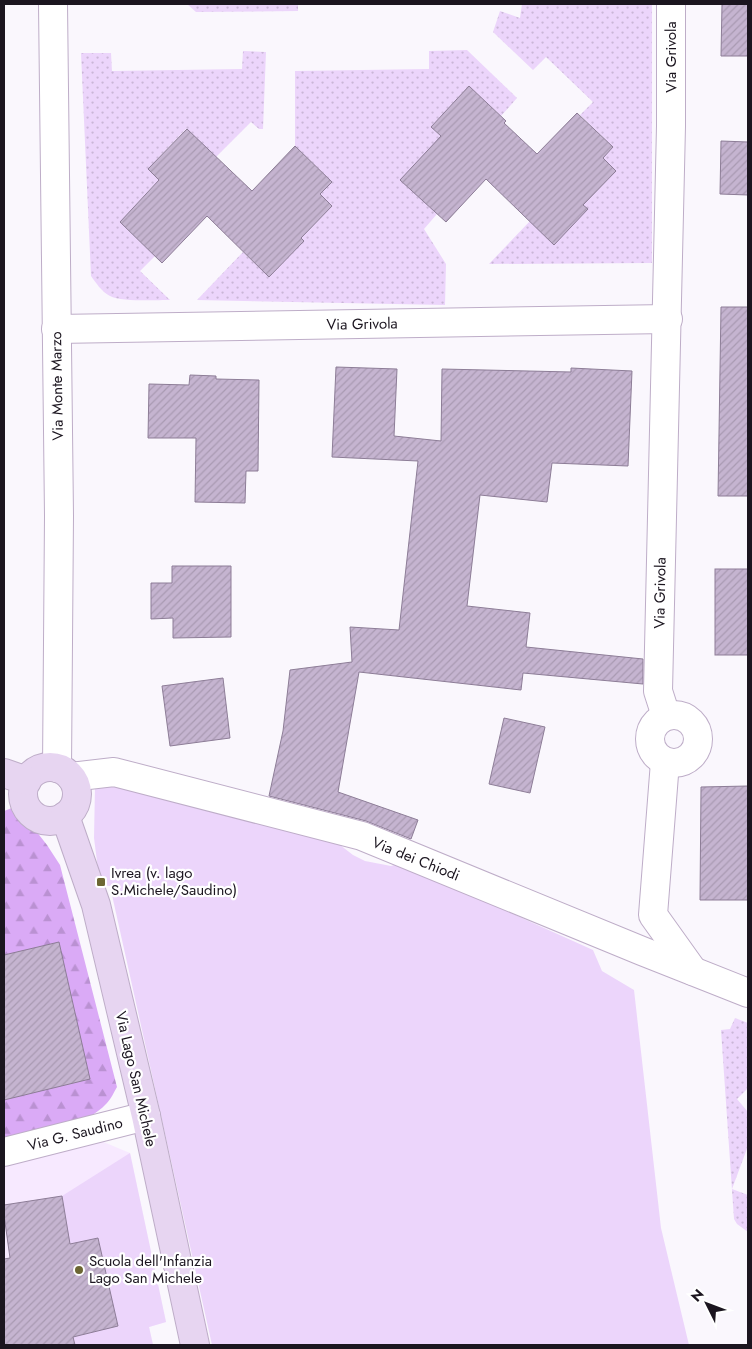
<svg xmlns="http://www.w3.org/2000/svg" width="752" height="1349" font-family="Jost,sans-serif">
	<defs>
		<pattern id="forest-firs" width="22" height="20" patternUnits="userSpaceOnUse" patternTransform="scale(1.25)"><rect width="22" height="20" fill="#daaaf6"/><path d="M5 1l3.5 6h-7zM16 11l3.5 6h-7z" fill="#ba91d2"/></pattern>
		<pattern id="garden-dots" width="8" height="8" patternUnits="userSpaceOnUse" patternTransform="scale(1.25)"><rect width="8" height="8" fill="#ecd5fb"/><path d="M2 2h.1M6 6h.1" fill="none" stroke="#cab6d7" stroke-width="1.8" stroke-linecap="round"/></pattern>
		<pattern id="building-hatch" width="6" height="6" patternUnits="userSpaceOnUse" patternTransform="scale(1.25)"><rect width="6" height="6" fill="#c5b4d0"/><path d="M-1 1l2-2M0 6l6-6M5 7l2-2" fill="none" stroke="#a99ab2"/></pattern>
	</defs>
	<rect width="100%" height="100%" fill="#faf7fd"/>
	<polygon fill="#f7e9ff" points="101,1141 130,1153 166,1322 149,1327 153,1345 4,1345 4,1166"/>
	<g fill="#ecd5fb">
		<polygon points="100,783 331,838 353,855 365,861 391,866 400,863 593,950 602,971 634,990 661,1228 689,1345 212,1345 110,886 100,885 94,838 95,787"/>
		<polygon points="130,1153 166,1322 149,1327 153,1345 75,1345 73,1337 118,1326 111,1298 70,1274 104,1266 98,1238 64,1246 68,1231 62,1196"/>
	</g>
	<path fill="url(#forest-firs)" d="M12,808L29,822L47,845L60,865L117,1087C114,1092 111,1099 107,1103C83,1129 37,1135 4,1143V811Z"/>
	<g fill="url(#garden-dots)">
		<polygon points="187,4 298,4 298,11 196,12"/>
		<polygon points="522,4 652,4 652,263 489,264 530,221 587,209 583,205 616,171 603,158 613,147 580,115 593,102 546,57 533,70 493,32 500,11 520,18"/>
		<polygon points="467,50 517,98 501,116 469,86 431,127 448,143 401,180 437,214 424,229 446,264 445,305 197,300 243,252 269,277 304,241 301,238 332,206 320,194 332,182 295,146 295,71 429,69 429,51"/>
		<path d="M243,51L266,52L263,129H259L251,122L216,157L186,129L148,169L164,185H154L120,222L155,256L140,271L170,300C156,300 121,302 110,296C102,292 96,283 91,276L81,53H111L112,71L242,69Z"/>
		<polygon points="735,1018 748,1023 748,1088 737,1099 748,1112 748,1146 732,1189 748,1195 748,1232 737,1224 734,1219 721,1030 730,1029"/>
	</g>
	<g fill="url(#building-hatch)" stroke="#8d7d97">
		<polygon points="722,4 748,4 748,56 721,56"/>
		<polygon points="469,86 506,121 504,123 537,154 577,113 613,147 603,158 616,171 583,205 588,209 554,245 486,179 446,222 400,180 441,136 431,127"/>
		<polygon points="187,129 252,191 295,146 332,182 320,194 332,206 301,238 304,241 269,277 207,216 162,263 120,222 159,180 148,169"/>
		<polygon points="721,141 748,142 748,195 720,194"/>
		<polygon points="721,307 748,307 748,496 718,496"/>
		<polygon points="336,367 397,369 394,436 441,441 442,369 571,372 571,368 632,371 628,466 552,463 547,502 480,495 467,606 530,613 526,647 643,659 643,684 523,673 521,690 359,672 338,792 418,820 411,839 366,821 269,796 283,731 290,670 352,662 350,627 399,630 418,461 332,457"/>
		<polygon points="190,375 216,376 216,379 259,380 258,471 246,471 245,503 195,502 196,438 148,438 149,384 189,385"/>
		<polygon points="172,566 231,566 231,637 173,638 173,618 151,619 151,583 172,583"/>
		<rect x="715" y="569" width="33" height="86"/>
		<polygon points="223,678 230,738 170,746 162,686"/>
		<polygon points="504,718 545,727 530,793 489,784"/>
		<polygon points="748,786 748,900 700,900 701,787"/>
		<polygon points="59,942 90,1079 4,1100 4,955"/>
		<polygon points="62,1196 70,1244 98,1238 118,1326 73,1337 75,1345 4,1345 4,1259 10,1258 4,1215 4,1205"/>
	</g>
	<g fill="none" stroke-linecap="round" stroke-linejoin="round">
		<g stroke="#beadc8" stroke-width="30">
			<g id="street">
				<polyline points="53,4 59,516 57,768"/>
				<polyline points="56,329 668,319"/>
				<circle cx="674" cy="739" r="24"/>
				<polyline points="666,716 658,691 671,126 671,4"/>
				<polyline points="665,762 653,915 693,971"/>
				<polyline points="71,777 114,772 362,836 642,951 748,993"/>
				<polyline points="4,1152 146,1116"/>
			</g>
		</g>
		<g stroke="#beadc8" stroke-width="30">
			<g id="secondary">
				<circle cx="50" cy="794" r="27"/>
				<polyline points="4,773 27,781"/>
				<polyline points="65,816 96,905 146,1116 195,1345"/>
			</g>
		</g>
		<use href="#street" stroke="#fff" stroke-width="28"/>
		<use href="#secondary" stroke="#e7d5f1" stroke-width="28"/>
	</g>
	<g fill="#6c6633" stroke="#fff" stroke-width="2">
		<rect x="96" y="877" width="10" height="10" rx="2.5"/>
		<circle cx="79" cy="1270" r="5"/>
	</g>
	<g text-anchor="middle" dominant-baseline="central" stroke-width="4.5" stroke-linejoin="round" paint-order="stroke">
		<g font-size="15" fill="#1b151f" stroke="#fff">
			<text transform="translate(671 57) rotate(-90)">Via Grivola</text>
			<text transform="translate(362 324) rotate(-1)">Via Grivola</text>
			<text transform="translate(57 386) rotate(-91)">Via Monte Marzo</text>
			<text transform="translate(660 593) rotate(-89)">Via Grivola</text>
			<text transform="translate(416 859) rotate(22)">Via dei Chiodi</text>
			<text transform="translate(136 1079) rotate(77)">Via Lago San Michele</text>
			<text transform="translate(75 1134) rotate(-14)">Via G. Saudino</text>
		</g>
		<g font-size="15" fill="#1b151f" stroke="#fff" text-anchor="start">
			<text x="111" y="873">Ivrea (v. lago<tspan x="111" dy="17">S.Michele/Saudino)</tspan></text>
			<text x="89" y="1261">Scuola dell'Infanzia<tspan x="89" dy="17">Lago San Michele</tspan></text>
		</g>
	</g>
	<rect width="752" height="1349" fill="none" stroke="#1b151f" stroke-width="10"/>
	<g transform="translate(707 1304) rotate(312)" stroke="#ffffff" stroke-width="4" paint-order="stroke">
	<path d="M0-4L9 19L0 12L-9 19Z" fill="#1b151f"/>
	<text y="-8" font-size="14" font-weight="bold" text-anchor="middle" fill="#1b151f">N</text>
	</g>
</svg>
